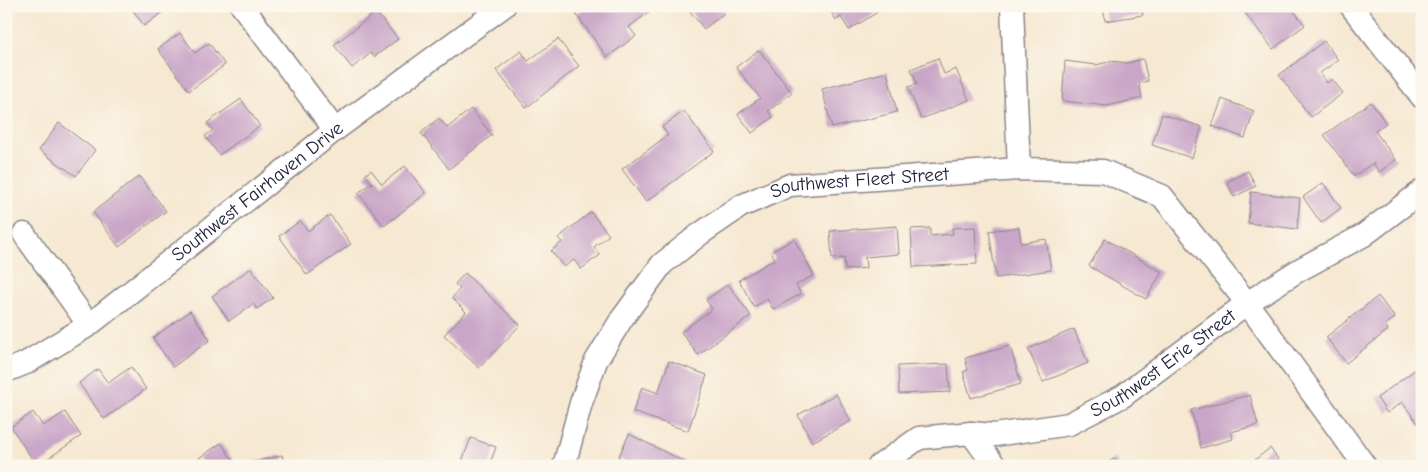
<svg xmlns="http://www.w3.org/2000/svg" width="1428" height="472" font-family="'Comic Neue',sans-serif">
	<rect width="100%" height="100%" fill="#fbf7ec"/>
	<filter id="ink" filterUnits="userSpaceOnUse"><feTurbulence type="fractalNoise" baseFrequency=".02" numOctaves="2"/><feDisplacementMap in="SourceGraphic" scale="10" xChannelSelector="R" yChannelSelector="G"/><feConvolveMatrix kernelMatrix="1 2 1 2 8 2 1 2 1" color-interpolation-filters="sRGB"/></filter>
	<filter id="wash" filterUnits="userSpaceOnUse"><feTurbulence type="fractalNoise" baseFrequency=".0096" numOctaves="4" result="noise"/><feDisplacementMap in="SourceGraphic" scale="20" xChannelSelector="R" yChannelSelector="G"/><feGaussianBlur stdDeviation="1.12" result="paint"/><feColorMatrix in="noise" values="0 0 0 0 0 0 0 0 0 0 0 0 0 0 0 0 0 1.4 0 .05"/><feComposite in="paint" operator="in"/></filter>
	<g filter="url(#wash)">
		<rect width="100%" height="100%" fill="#f6e8d1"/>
		<g id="blocks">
			<g fill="#c9a5c7">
				<polygon points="130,6 171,6 144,26"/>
				<polygon points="587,6 645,6 649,12 629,27 636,36 607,57 576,14"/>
				<polygon points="693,6 719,6 724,13 704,29 689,10"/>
				<polygon points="827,6 887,6 849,30 841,17 836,20"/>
				<polygon points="1103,6 1142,6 1143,15 1105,21"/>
				<polygon points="1246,6 1279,6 1281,10 1290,6 1305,25 1273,49 1242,9"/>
				<polygon points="376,12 398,39 374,57 371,53 352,68 334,45"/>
				<polygon points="180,33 195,53 209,43 225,65 189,91 158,49"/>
				<polygon points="558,39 579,66 526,108 496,70 521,51 528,61"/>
				<polygon points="1324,41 1338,60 1320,73 1327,83 1332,79 1343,93 1311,117 1279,75"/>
				<polygon points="759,50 792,93 768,111 773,117 752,133 738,114 760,98 736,67"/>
				<polygon points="938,58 944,74 956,69 969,100 921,119 908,87 917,84 911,69"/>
				<polygon points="1143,59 1148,81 1139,83 1142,98 1107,106 1062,101 1065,61 1096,65 1112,61 1127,63"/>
				<polygon points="887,72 897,112 832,128 822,89"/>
				<polygon points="241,99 260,126 219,155 205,136 213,130 207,123"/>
				<polygon points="1222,99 1254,111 1245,138 1212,126"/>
				<polygon points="1371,102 1386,123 1375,131 1396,160 1379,172 1373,163 1354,176 1324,135"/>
				<polygon points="471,109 492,135 449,169 421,133 439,118 447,128"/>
				<polygon points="684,111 714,151 646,202 622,169 668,135 662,127"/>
				<polygon points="1162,114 1202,127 1192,158 1152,145"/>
				<polygon points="59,123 95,150 76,176 39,150"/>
				<polygon points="405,166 426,193 384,226 358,193 372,183 365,175 371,170 382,184"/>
				<polygon points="1248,171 1256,186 1234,197 1227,182"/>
				<polygon points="139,176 166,211 119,247 93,212"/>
				<polygon points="1323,183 1341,208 1321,223 1303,197"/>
				<polygon points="1251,192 1300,198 1297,229 1248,223"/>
				<polygon points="591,212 609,235 594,247 600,255 581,269 574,260 564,267 551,251 562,242 558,238"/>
				<polygon points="330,215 351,244 307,275 279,236 300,221 308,231"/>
				<polygon points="897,226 899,254 865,257 866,268 845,270 844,258 832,259 830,231"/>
				<polygon points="975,227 977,264 913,267 911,229 930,228 930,236 953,234 952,228"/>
				<polygon points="1019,227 1021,243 1046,239 1051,270 996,278 989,231"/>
				<polygon points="794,239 814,275 796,285 801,294 773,309 767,299 754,307 739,280 775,259 771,252"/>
				<polygon points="1105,239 1162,272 1146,299 1089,266"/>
				<polygon points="251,268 273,298 257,309 253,304 229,321 212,296"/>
				<polygon points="465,273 520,325 479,368 444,335 466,312 452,298 460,289 455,284"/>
				<polygon points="728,284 751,316 698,355 681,332 712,309 706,300"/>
				<polygon points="1378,296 1395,318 1385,325 1388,330 1346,363 1326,337"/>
				<polygon points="190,311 210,340 173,367 153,338"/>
				<polygon points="1074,329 1088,363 1043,382 1028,349"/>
				<polygon points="1010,346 1021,384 971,398 963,372 968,370 965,358"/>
				<polygon points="669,361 707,375 688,431 633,412 642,387 658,393"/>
				<polygon points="948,364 950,392 899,394 898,366"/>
				<polygon points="131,367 146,389 104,419 79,383 98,369 108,383"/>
				<polygon points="1416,369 1422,377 1422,429 1402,402 1387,413 1377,398"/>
				<polygon points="836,394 851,421 812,442 798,415"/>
				<polygon points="1250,395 1258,425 1231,432 1233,439 1201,448 1191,410"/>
				<polygon points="33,412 43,426 65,412 81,436 37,466 11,427"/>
				<polygon points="629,434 685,462 683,466 633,466 618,458"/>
				<polygon points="471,438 496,447 489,466 460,466"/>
				<polygon points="221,443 237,466 205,466 199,458"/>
				<polygon points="1270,448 1283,466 1247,466"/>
				<polygon points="282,455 285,466 255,466 254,462"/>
				<polygon points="1115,458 1120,466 1104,466"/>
			</g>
		</g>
	</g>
	<g filter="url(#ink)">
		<use href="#blocks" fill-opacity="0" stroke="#8c8586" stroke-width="1"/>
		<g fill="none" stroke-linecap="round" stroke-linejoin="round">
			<g stroke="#8c8586" stroke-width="25">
				<g id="minor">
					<polyline points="242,6 335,130"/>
					<polyline points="1012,6 1019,169"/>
					<polyline points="1351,6 1422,97"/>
					<polyline points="24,234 89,325"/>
					<path id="s1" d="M6,371L26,363L89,325L335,130L504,6"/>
					<polyline points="971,433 995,466"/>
					<path id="s2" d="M564,466L581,403L596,361L621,320L662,264L700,234L741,206L790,185L1019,169L1103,171L1162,196L1247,303L1365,466"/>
					<path id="s3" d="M879,466L919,438L971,433L995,435L1069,424L1123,396L1247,303L1299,270L1364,235L1422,191"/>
				</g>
			</g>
			<use href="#minor" stroke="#fff" stroke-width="22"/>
		</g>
	</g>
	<g text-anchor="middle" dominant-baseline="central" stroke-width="5" stroke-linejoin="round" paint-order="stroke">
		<g font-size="19" fill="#22223b" stroke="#fbf7ec">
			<text stroke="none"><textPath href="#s2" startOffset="448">Southwest Fleet Street</textPath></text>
			<text stroke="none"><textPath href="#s1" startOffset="310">Southwest Fairhaven Drive</textPath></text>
			<text stroke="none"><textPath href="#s3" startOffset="312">Southwest Erie Street</textPath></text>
		</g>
	</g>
	<rect width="1428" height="472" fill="none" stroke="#fbf7ec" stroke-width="25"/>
</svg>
